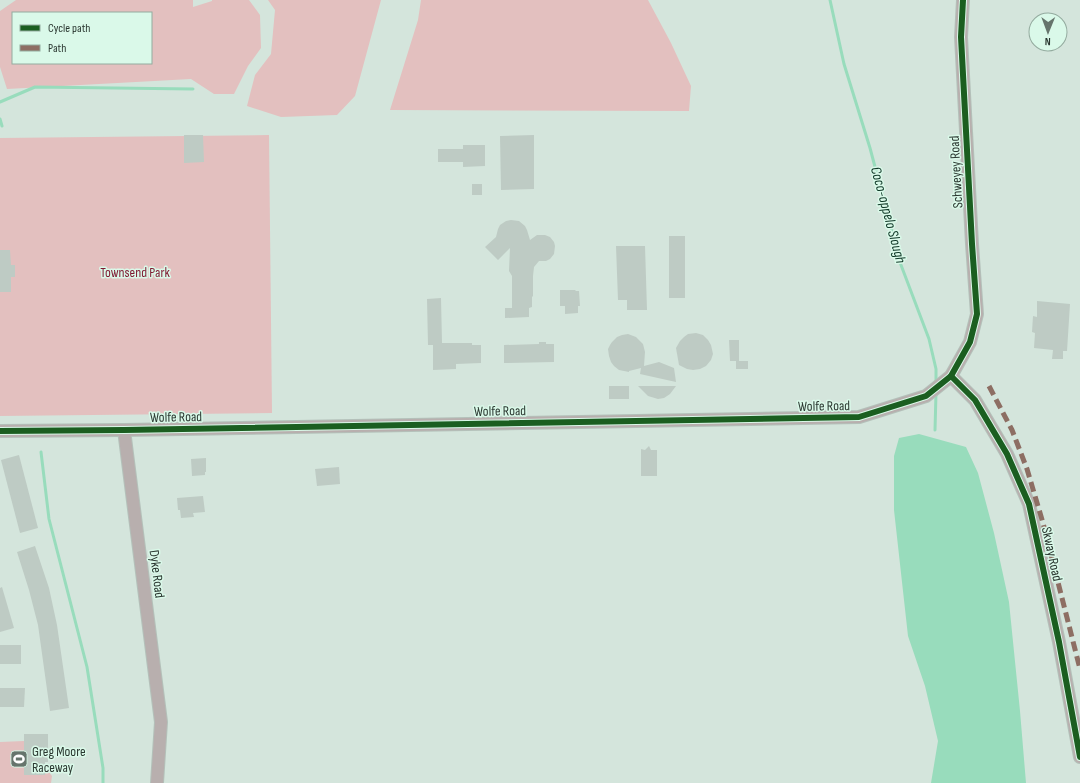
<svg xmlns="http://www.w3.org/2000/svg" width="1080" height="783" font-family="'Sofia Sans Condensed',sans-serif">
	<rect width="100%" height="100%" fill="#d4e5dc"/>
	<g fill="#e3c0bf" fill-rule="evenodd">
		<path d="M16,0H193V7L212,1V0H249L260,15L261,48L248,66L234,94H214L191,79L7,89L0,67V11ZM13,13H151V63H13Z"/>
		<polygon points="268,0 381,0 355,96 337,115 281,117 247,106 255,75 271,54 275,10"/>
		<polygon points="421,0 648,0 671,43 691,86 689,111 390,110 418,20"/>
		<polygon points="269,135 272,413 0,416 0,138"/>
		<polygon points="24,741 52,776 51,783 0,783 0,742"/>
	</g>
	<polygon fill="#98dcbc" points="919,434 966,447 978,473 994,533 1009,602 1020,711 1026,783 931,783 938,741 925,686 908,636 894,510 894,456 899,438"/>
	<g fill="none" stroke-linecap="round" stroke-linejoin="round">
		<g stroke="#98dcbc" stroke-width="3">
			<polyline points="830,0 844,64 870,148 901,265 929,339 936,369 936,384"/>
			<polyline points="0,102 35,87 193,89"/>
			<polyline points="0,119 2,126"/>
			<polyline points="935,430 936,393"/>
			<polyline points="41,452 49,519 87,667 103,768 103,783"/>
		</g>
	</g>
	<g fill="#becbc4">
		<polygon points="184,135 203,135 204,162 184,163"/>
		<polygon points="534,135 534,189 501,190 500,136"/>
		<polygon points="463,145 485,145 485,166 463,167 463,162 438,162 438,149 463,149"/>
		<rect x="472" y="184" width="10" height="11"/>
		<polygon points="511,220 519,221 525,226 527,230 530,240 537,235 545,235 550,237 554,242 555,246 554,254 550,259 546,261 539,261 534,267 533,276 533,296 532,297 532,307 529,308 529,317 505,318 505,308 512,308 512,276 509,271 510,248 498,260 485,247 496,237 498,229 500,225 506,221"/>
		<rect x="669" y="236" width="16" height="62"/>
		<polygon points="616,246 645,246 647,310 627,310 627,300 618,300"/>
		<polygon points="0,250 10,250 11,265 15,265 15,277 11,277 11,292 0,292"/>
		<polygon points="560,290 575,290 576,291 579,291 580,306 578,306 578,313 565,314 565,306 560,306"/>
		<polygon points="441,298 442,343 472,343 472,345 481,345 481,363 456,364 456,369 433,370 433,345 428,345 427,299"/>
		<polygon points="1037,301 1070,304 1067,351 1063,351 1063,359 1052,359 1053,350 1034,348 1035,333 1032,332 1033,316 1037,317"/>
		<polygon points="696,333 703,335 708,340 711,345 713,354 711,360 706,366 700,369 693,370 687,369 679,365 676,348 680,341 684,337 688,334"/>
		<polygon points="628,334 636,337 643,344 645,352 644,366 659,362 674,368 676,382 640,374 641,368 629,371 629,372 619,370 614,366 611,362 609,356 608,349 610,345 612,342 617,337 622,335"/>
		<polygon points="729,340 739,340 739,361 748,361 748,369 736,369 736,361 730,361"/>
		<polygon points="539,342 546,342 546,344 554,344 554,362 504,363 504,345 539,344"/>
		<rect x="609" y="386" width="20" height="13"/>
		<polygon points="638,386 676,386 670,394 664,398 658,399 648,396"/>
		<polygon points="649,446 651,450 657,450 657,476 641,476 641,449 645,450"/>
		<polygon points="19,455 38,528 20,533 1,460"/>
		<polygon points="206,458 206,472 205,472 205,475 192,476 191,459"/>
		<polygon points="339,467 340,484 317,486 315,469"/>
		<polygon points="203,496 205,512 193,513 194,517 181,518 180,510 178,510 177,498"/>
		<polygon points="35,546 49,588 57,625 69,708 50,711 38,625 29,590 17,552"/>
		<polygon points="2,587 14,628 0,632 0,588"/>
		<rect x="0" y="645" width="21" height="19"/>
		<polygon points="0,688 25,688 24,707 0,707"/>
		<polygon points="24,734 48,734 48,762 45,762 45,775 24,775"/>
	</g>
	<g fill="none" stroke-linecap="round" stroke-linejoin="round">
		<g stroke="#b4c1ba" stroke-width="14">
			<g id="minor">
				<polyline points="951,376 975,400 1007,454 1029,504 1059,642 1080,757"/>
				<polyline points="124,430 161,722 157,783"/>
				<polyline points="0,431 124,430 859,417 926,396 951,376 970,342 977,314 972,244 961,37 963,0"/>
			</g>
		</g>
		<use href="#minor" stroke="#b8afae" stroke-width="12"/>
		<polyline stroke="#8d6e63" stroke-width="5" stroke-dasharray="10 5" stroke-linecap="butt" points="989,386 1012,430 1027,469 1043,523 1080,669"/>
		<g stroke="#daf9e9" stroke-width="8">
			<g id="cycleway">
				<polyline points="951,376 975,400 1007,454 1029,504 1059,642 1080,757"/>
				<polyline points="0,431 124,430 859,417 926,396 951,376 970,342 977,314 972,244 961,37 963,0"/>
			</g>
		</g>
		<use href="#cycleway" stroke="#1b5e20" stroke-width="6"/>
	</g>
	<defs>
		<g id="stadium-square" transform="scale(0.9)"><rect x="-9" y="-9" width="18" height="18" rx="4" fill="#66746c" stroke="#daf9e9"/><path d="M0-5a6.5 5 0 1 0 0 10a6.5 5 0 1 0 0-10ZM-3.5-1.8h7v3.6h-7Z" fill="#fff"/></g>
	</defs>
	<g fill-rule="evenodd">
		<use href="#stadium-square" x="19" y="759"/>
	</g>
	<g text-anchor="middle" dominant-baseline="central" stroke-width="3" stroke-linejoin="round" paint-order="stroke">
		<g font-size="14" fill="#2a3730" stroke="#daf9e9">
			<text transform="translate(956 172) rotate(-93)">Schweyey Road</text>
			<text transform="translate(824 406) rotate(-1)">Wolfe Road</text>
			<text transform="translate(500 411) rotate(-1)">Wolfe Road</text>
			<text transform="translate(176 417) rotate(-1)">Wolfe Road</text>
			<text transform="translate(1052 554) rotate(78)">Skway Road</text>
			<text transform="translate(157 574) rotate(83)">Dyke Road</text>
		</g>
		<g font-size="14" fill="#7f182f" stroke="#daf9e9">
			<text x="135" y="272">Townsend Park</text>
		</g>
		<g font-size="14" fill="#2a3730" stroke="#daf9e9" text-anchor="start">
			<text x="32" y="751">Greg Moore<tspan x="32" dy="16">Raceway</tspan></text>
		</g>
		<g font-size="15" font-style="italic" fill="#0f3827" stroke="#daf9e9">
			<text transform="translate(888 215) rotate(75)">Coco-oppelo Slough</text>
		</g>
	</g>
	<rect x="12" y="12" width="140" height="52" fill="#daf9e9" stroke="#94ab9f"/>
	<rect x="20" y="25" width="20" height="6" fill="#1b5e20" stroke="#94ab9f"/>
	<text x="48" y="32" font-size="12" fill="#2a3730">Cycle path</text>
	<rect x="20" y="45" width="20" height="6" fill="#8d6e63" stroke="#94ab9f"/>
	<text x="48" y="52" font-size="12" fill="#2a3730">Path</text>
	<g transform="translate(1048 32) rotate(181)"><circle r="19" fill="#daf9e9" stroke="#94ab9f"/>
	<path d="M0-3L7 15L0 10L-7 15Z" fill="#66746c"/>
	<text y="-6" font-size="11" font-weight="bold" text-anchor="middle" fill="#2a3730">N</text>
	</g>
</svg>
